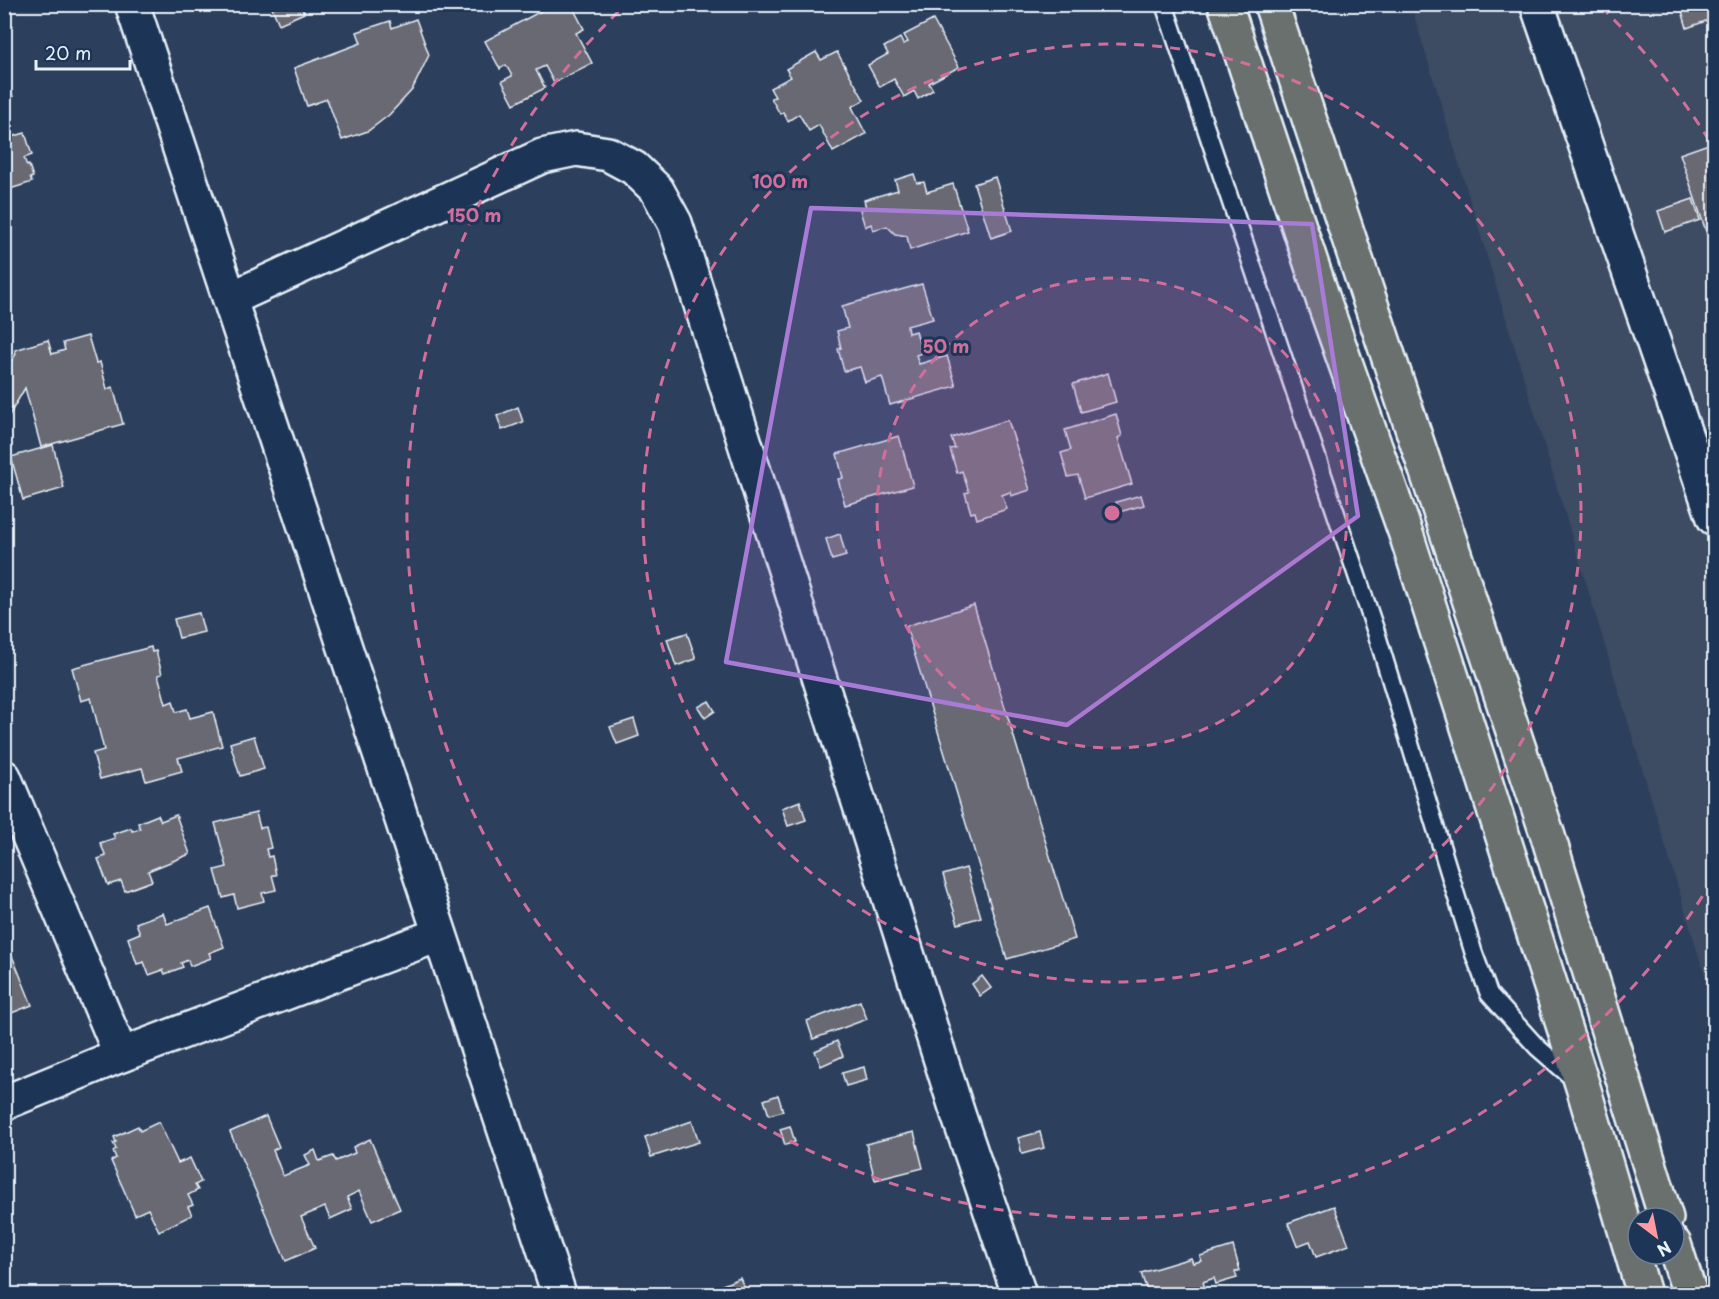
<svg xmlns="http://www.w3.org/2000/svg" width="1719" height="1299" font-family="'Playpen Sans',sans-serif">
	<rect width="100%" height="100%" fill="#2c3f5d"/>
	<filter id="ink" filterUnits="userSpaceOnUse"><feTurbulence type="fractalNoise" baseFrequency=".0167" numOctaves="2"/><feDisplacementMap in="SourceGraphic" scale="12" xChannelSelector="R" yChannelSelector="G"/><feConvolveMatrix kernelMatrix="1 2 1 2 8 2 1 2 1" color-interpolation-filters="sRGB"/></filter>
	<g filter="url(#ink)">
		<polygon fill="#3e4c64" points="1411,5 1714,5 1714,1006"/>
		<g fill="#696973" stroke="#e8f1f8" stroke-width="1.5">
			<polygon points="282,4 301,4 304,13 279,24 272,8"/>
			<polygon points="554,4 571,4 584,29 576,33 592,63 554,83 545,66 536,70 545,88 514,104 502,81 512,76 506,65 500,69 485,41"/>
			<polygon points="1680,4 1714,4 1714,18 1687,28"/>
			<polygon points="416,19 429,55 412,90 389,115 368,131 342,140 327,99 307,106 294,68 361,43 357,32 390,21 392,28"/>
			<polygon points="933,20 959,67 929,83 933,90 918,99 914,91 904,97 894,79 880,87 868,65 888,54 884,47 900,38 903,44 908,42 904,35"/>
			<polygon points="816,52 821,60 837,52 864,100 852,107 866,134 833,152 819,125 809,131 799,114 788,121 783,112 780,114 771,98 775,97 770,88 791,77 786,69"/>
			<polygon points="4,75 6,75 13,97 4,100"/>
			<polygon points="25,133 32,155 24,158 27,166 29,165 33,177 30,178 32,182 4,191 4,139"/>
			<polygon points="1714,142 1714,255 1680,154"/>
			<polygon points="914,174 917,183 924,182 927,192 953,184 968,231 910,250 907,236 895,234 887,226 873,230 871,224 865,227 860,210 866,208 864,200 898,190 895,180"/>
			<polygon points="995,177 1012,231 991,238 974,184"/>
			<polygon points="1693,199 1700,220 1665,232 1658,211"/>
			<polygon points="922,284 933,319 907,326 908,333 916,331 922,353 916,355 919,364 947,356 956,386 890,405 882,377 865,382 860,367 844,371 838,349 841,348 837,331 848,328 842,306"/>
			<polygon points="88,336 96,363 100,362 107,389 113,387 123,424 41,447 25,388 4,424 4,363 8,358 12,360 16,354 15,350 48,340 52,354 65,350 63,343"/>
			<polygon points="1108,373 1116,402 1081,412 1073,384"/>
			<polygon points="518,407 523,422 502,430 497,416"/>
			<polygon points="1116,414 1122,436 1118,438 1132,484 1085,498 1078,475 1068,477 1061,453 1071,450 1065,430"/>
			<polygon points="1008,420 1030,490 1011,496 1010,492 1002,495 1007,509 977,519 975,512 971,513 965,493 969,492 962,471 957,473 950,449 955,448 951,438"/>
			<polygon points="899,436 913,486 845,505 838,479 843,478 837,454"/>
			<polygon points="53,445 64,488 23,500 11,457"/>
			<polygon points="1141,495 1144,505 1119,512 1116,502"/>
			<polygon points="840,534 846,556 832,560 826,539"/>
			<polygon points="974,605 1075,939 1007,959 906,626"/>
			<polygon points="199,613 204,632 179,638 174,619"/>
			<polygon points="687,633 696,659 676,666 667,639"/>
			<polygon points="151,647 152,652 156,651 162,674 158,675 166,704 173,701 176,712 187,709 190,718 213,712 222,746 178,758 182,771 146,781 142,768 100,779 93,753 104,750 91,698 81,701 72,668"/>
			<polygon points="709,701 715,711 705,718 698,707"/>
			<polygon points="634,719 639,736 617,744 610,727"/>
			<polygon points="254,736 264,769 240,776 230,743"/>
			<polygon points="800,801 806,820 788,826 782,808"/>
			<polygon points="256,813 260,828 266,827 271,848 266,849 268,857 272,856 276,875 272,875 276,890 262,893 264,901 237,908 234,895 223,898 215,870 227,867 215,823"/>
			<polygon points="158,815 161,821 176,815 190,854 148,871 152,881 125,891 121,881 108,885 98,859 106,856 100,843 115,838 113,834 131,828 132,831 140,829 138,823"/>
			<polygon points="966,868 981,917 958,924 943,875"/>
			<polygon points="210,908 224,947 209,953 211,958 190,966 188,960 181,963 183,967 165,974 163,970 149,975 144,962 137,964 128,938 140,933 136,923 163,913 167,924"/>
			<polygon points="4,936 32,1005 9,1014 7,1008 4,1010"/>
			<polygon points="982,976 991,988 980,996 972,984"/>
			<polygon points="860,1001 867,1019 813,1039 807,1021"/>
			<polygon points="837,1041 843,1056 821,1066 815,1051"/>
			<polygon points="864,1067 867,1080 846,1086 842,1073"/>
			<polygon points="778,1095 783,1111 769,1115 764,1100"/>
			<polygon points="266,1116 279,1147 273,1150 283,1176 310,1165 305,1155 315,1150 319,1161 333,1156 336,1161 355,1153 353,1147 370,1139 400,1209 372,1221 359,1191 347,1197 352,1209 330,1219 325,1207 301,1217 315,1248 286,1261 230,1132"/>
			<polygon points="692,1121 699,1142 651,1157 645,1137"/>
			<polygon points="159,1122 178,1163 190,1158 201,1182 195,1185 198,1190 188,1195 193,1205 188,1207 192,1215 159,1231 148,1209 135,1215 111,1161 116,1158 113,1151 116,1149 113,1143 116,1142 114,1137 138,1126 140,1131"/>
			<polygon points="790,1126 795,1142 785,1145 780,1129"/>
			<polygon points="914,1132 923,1168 875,1180 866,1144"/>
			<polygon points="1040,1132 1044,1148 1022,1154 1018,1138"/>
			<polygon points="1334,1206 1349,1245 1316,1257 1310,1241 1297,1246 1288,1223"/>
			<polygon points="1233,1246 1240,1271 1235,1272 1237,1278 1216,1284 1214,1278 1203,1282 1207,1294 1148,1294 1141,1273 1191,1258 1193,1263 1201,1261 1200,1256"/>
			<polygon points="740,1278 747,1294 700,1294"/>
		</g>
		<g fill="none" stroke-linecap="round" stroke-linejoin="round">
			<g stroke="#e8f1f8" stroke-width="21">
				<polyline id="lane" points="1164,4 1376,632 1474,954 1489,994 1537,1047 1575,1080"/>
			</g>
			<g stroke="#e8f1f8" stroke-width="38">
				<g id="street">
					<path d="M132,4C278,433 415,865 559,1294"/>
					<polyline points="1537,4 1714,518"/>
					<polyline points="232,298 542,156 576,149 608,154 634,168 657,190 675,223 958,1114 1019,1294"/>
					<polyline points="4,777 121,1055"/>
					<polyline points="4,1103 121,1055 438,935"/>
				</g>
			</g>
			<g stroke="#e8f1f8" stroke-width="38">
				<g id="highway">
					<polyline points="1225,4 1326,308 1408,540 1583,1087 1644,1294"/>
					<polyline points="1271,4 1547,833 1666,1218"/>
					<polyline points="1674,1244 1690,1294"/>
				</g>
			</g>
			<use href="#lane" stroke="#1d3557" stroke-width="16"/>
			<use href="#street" stroke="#1d3557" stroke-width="33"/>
			<use href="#highway" stroke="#6b706d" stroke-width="33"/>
		</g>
	</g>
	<path fill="#a77bd6" fill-opacity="0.2" stroke="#a77bd6" stroke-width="4.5" stroke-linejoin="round" d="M811,208L1312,224L1358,516L1067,725L726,662Z"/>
	<circle cx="1112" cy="513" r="235" fill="#d16f9a" fill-opacity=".12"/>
	<g fill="none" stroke="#d16f9a" stroke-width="3" stroke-dasharray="10 8">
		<circle cx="1112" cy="513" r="235"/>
		<circle cx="1112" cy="513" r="469"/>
		<path d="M1712 881A704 704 0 1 1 623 7M1601 7A704 704 0 0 1 1712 145"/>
	</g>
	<circle cx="1112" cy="513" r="9" fill="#d16f9a" stroke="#1d3557" stroke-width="3"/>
	<g font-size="18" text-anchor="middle" font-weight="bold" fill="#d16f9a" stroke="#1d3557" stroke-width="6" stroke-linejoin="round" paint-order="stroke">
		<text x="780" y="188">100 m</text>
		<text x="474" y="222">150 m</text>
		<text x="946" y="353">50 m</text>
	</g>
	<rect width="1719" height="1299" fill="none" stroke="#1d3557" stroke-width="24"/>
	<rect x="12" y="12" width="1695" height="1275" fill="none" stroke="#e8f1f8" stroke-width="2" filter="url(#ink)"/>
	<g transform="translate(1656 1236) rotate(148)"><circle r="28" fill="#1d3557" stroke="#6e8097" stroke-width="1.5"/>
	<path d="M0-4.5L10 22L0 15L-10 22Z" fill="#ff9aa2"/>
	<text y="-9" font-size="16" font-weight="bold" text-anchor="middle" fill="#e8f1f8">N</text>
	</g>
	<path d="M36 60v9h94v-9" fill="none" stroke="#e8f1f8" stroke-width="3"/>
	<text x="45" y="60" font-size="18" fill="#e8f1f8" stroke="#1d3557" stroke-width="4.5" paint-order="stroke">20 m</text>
</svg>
